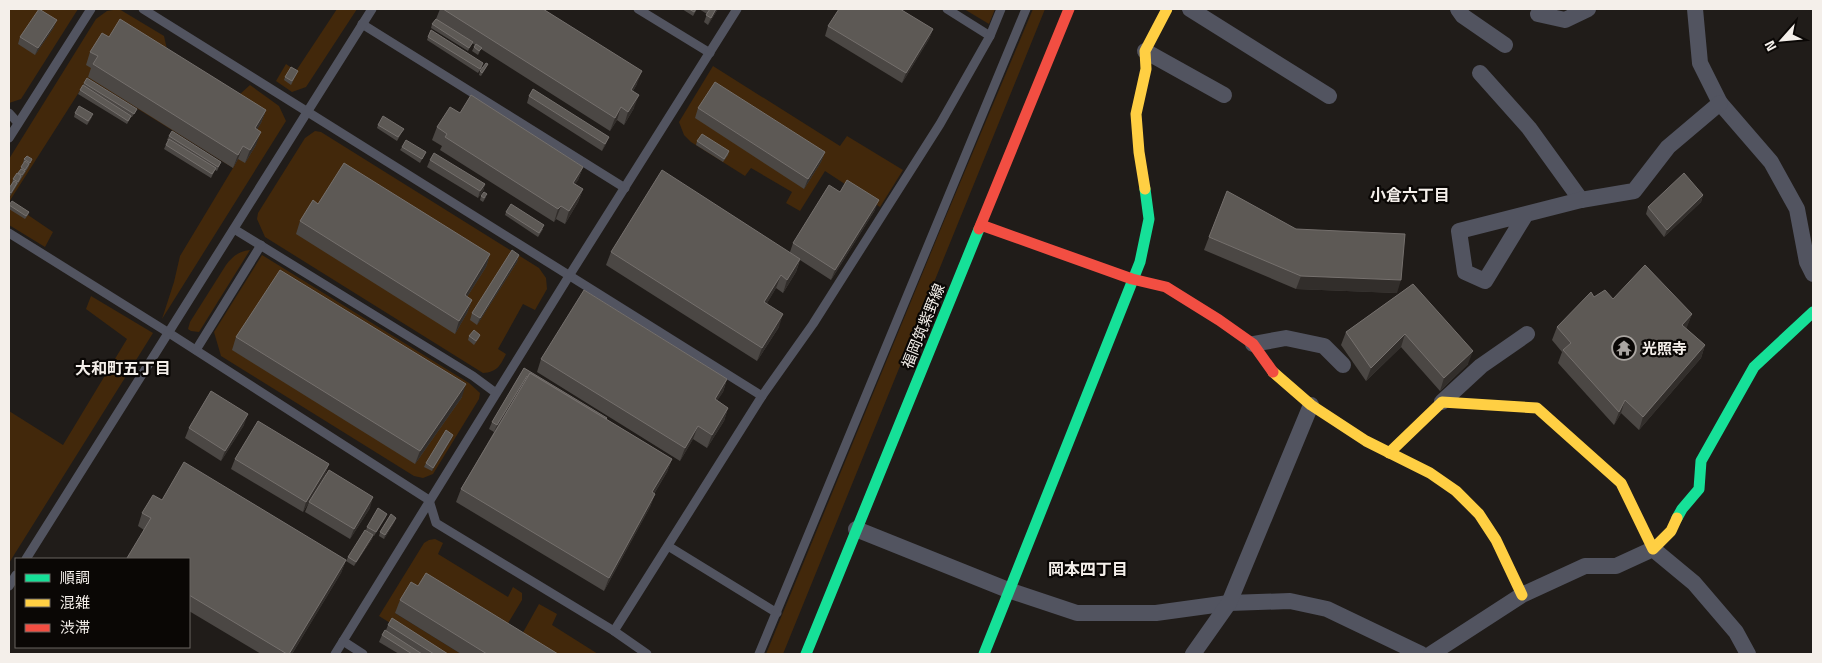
<svg xmlns="http://www.w3.org/2000/svg" width="1822" height="663" font-family="'Titillium Web','Noto Sans JP',sans-serif">
	<rect width="100%" height="100%" fill="#201c19"/>
	<g fill="#42280b">
		<polygon points="9,9 78,9 21,99 9,103"/>
		<polygon points="119,9 164,36 171,67 239,95 250,85 279,106 286,121 162,319 174,282 180,256 233,168 88,78 9,202 53,232 45,247 9,225 9,159 96,19 107,11"/>
		<polygon points="337,9 357,9 306,87 292,92 276,81 286,64 296,71"/>
		<polygon points="964,9 995,9 989,24"/>
		<polygon points="1033,9 1045,9 783,654 766,654 944,221"/>
		<polygon points="713,66 840,146 847,136 903,170 880,207 825,171 800,211 786,203 792,192 751,168 745,176 691,142 684,135 679,122"/>
		<path d="M315,131L321,132L539,268L546,278L547,289L535,310L523,304L498,349L506,354C500,366 497,372 483,373L265,237L257,219L258,213L305,138Z"/>
		<path d="M250,250L199,332L191,331L188,329L190,322L226,265C233,256 239,251 250,250Z"/>
		<polygon points="262,255 469,383 480,393 479,399 433,474 423,478 414,476 221,356 214,332"/>
		<polygon points="91,296 153,333 9,563 9,411 63,445 127,339 86,309"/>
		<polygon points="435,539 443,543 438,554 508,597 513,587 522,593 522,600 501,635 395,613 461,654 440,654 379,616 424,543 429,540"/>
		<polygon points="539,604 557,614 552,625 598,654 532,654 516,645"/>
	</g>
	<g fill="none" stroke-linecap="round" stroke-linejoin="round">
		<g stroke="#525460" stroke-width="9">
			<polyline points="143,9 762,396"/>
			<polyline points="638,9 710,53"/>
			<polyline points="947,9 990,36"/>
			<polyline points="362,24 625,188"/>
			<polyline points="9,113 18,123"/>
			<polyline points="9,138 91,9"/>
			<polyline points="234,229 473,376 496,393"/>
			<polyline points="9,233 169,333 429,500 436,523 614,631"/>
			<polyline points="196,350 261,245"/>
			<polyline points="668,546 777,613"/>
			<polyline points="26,559 372,9"/>
			<polyline points="9,586 16,575"/>
			<polyline points="343,641 363,654"/>
			<polyline points="335,654 569,276 737,9"/>
			<polyline points="647,654 614,631 762,396 813,324 940,124 990,36 1001,9"/>
			<polyline points="759,654 1026,9"/>
		</g>
		<g stroke="#525460" stroke-width="16">
			<polyline points="1190,9 1329,96"/>
			<polyline points="1458,9 1463,16 1505,45"/>
			<polyline points="1695,9 1700,63 1720,103 1771,162 1797,209 1807,262 1813,274"/>
			<polyline points="1538,14 1565,20 1588,9"/>
			<polyline points="1145,51 1224,95"/>
			<polyline points="1480,73 1529,128 1581,200"/>
			<polyline points="1526,214 1485,281 1465,272 1459,231 1581,200 1634,191 1668,147 1720,103"/>
			<polyline points="1253,344 1286,338 1324,346 1343,365"/>
			<polyline points="1442,402 1481,366 1527,334"/>
			<polyline points="856,529 1008,590 1077,613 1156,613 1229,603 1290,601 1327,609 1421,654"/>
			<polyline points="1193,654 1229,603 1311,405"/>
			<polyline points="1431,654 1522,595 1585,566 1616,566 1653,549 1694,583 1736,632 1748,654"/>
		</g>
		<g stroke="#16e098" stroke-width="11">
			<polyline points="1677,518 1682,509 1699,489 1701,461 1754,367 1813,312"/>
			<polyline points="806,654 979,229"/>
			<polyline points="984,654 1140,262 1149,219 1145,189"/>
		</g>
		<g stroke="#ffcf43" stroke-width="11">
			<polyline points="1145,189 1139,152 1136,114 1146,69 1145,51 1167,9"/>
			<polyline points="1273,372 1311,405 1366,441 1430,473 1456,491 1479,514 1496,540 1522,595"/>
			<polyline points="1389,453 1442,402 1537,408 1621,483 1653,549 1671,531 1677,518"/>
		</g>
		<g stroke="#f24e42" stroke-width="11">
			<polyline points="981,225 1132,279 1166,287 1219,320 1253,344 1273,372"/>
			<polyline points="979,229 1069,9"/>
		</g>
	</g>
	<g fill="#4b4744">
		<polygon points="440,9 543,9 637,84 633,91 634,108 624,125 617,120 610,131 481,49 478,55 472,51 475,45 472,43 468,51 431,28 432,24 436,19"/>
		<polygon points="682,9 697,9 693,16"/>
		<polygon points="699,9 718,9 708,25 704,22 707,14"/>
		<polygon points="828,26 933,29 929,39 902,83 825,36"/>
		<polygon points="54,27 35,55 18,44 20,37"/>
		<polygon points="109,37 266,110 261,123 257,129 256,145 245,163 238,159 233,168 88,77 91,68 86,65 90,52"/>
		<polygon points="428,37 482,67 478,73 427,40"/>
		<polygon points="488,64 486,68 481,76 479,75 480,71"/>
		<polygon points="298,71 291,85 284,80 285,77"/>
		<polygon points="84,83 135,112 132,117 131,117 127,124 78,94"/>
		<polygon points="529,96 606,144 602,151 527,103"/>
		<polygon points="698,108 825,152 821,162 804,189 695,118"/>
		<polygon points="75,113 92,117 87,125 74,117"/>
		<polygon points="460,113 583,167 578,180 575,184 583,189 578,202 565,224 556,219 554,222 440,150 442,146 432,140 437,127"/>
		<polygon points="378,125 402,132 397,141 377,128"/>
		<polygon points="169,136 221,162 217,171 215,170 211,178 164,149 168,140 167,140"/>
		<polygon points="697,141 729,151 728,155 723,162 696,145"/>
		<polygon points="402,147 426,152 420,163 400,150"/>
		<polygon points="24,159 32,159 28,168 9,198 9,188 12,183 13,179 20,170 23,163"/>
		<polygon points="430,160 485,184 483,191 478,198 427,167"/>
		<polygon points="840,192 875,210 831,280 800,260 796,272 783,293 776,288 767,303 779,327 757,361 606,265 611,252 790,252 793,243"/>
		<polygon points="1703,195 1701,202 1664,237 1646,214 1648,207"/>
		<polygon points="481,196 486,197 483,202 480,200"/>
		<polygon points="318,204 490,254 486,267 467,297 472,300 467,313 455,334 296,234 300,221"/>
		<polygon points="9,205 29,212 28,215 25,219 9,209"/>
		<polygon points="506,212 543,229 538,237 505,215"/>
		<polygon points="1209,237 1397,293 1296,289 1204,250"/>
		<polygon points="519,255 517,262 477,325 470,320 472,313"/>
		<polygon points="1413,284 1468,364 1440,391 1401,347 1366,381 1341,345 1346,332"/>
		<polygon points="1594,297 1613,299 1692,314 1686,328 1705,345 1701,358 1639,430 1621,413 1614,425 1558,363 1562,352 1552,340 1557,327"/>
		<polygon points="480,335 479,338 474,345 468,340 469,336"/>
		<polygon points="236,337 462,397 415,464 232,350"/>
		<polygon points="541,359 727,379 723,392 717,400 728,408 724,421 707,448 693,439 680,461 537,372"/>
		<polygon points="524,368 606,419 672,459 667,472 654,494 655,494 650,507 604,591 456,502 461,489 494,432 489,429 492,422"/>
		<polygon points="244,425 221,461 185,438 189,428"/>
		<polygon points="453,435 452,438 432,471 424,467 426,463"/>
		<polygon points="235,459 329,464 325,475 303,512 231,469"/>
		<polygon points="162,500 346,560 341,573 292,654 261,654 189,611 189,559 127,559 144,530 138,526 142,513"/>
		<polygon points="309,502 370,508 350,539 305,512"/>
		<polygon points="386,517 374,536 366,530 367,527"/>
		<polygon points="395,521 384,539 379,536 380,532"/>
		<polygon points="373,535 372,539 354,566 346,561 348,557"/>
		<polygon points="400,600 558,654 461,654 395,613"/>
		<polygon points="388,625 448,654 399,654 379,642 382,635 386,630"/>
	</g>
	<g fill="#322e2b">
		<polygon points="716,9 718,9 708,25 711,18"/>
		<polygon points="57,20 54,27 35,55 38,48"/>
		<polygon points="933,29 929,39 902,83 906,73"/>
		<polygon points="642,71 637,84 626,103 631,90"/>
		<polygon points="639,95 634,108 624,125 628,112"/>
		<polygon points="621,107 617,120 610,131 615,118"/>
		<polygon points="266,110 261,123 250,141 255,128"/>
		<polygon points="261,132 256,145 245,163 250,150"/>
		<polygon points="609,137 606,144 602,151 605,144"/>
		<polygon points="243,146 238,159 233,168 238,155"/>
		<polygon points="825,152 821,162 804,189 808,179"/>
		<polygon points="583,167 578,180 568,196 573,183"/>
		<polygon points="485,184 483,191 478,198 480,191"/>
		<polygon points="583,189 578,202 565,224 569,211"/>
		<polygon points="1703,195 1701,202 1664,237 1667,230"/>
		<polygon points="879,200 875,210 831,280 835,270"/>
		<polygon points="561,206 556,219 554,222 558,209"/>
		<polygon points="490,254 486,267 460,308 465,295"/>
		<polygon points="519,255 517,262 477,325 480,318"/>
		<polygon points="800,259 796,272 783,293 787,280"/>
		<polygon points="781,275 776,288 760,315 764,302"/>
		<polygon points="1301,276 1401,280 1397,293 1296,289"/>
		<polygon points="472,300 467,313 455,334 459,321"/>
		<polygon points="783,314 779,327 757,361 762,348"/>
		<polygon points="1692,314 1687,327 1678,338 1682,325"/>
		<polygon points="1405,334 1401,347 1366,381 1371,368"/>
		<polygon points="1705,345 1701,358 1639,430 1643,417"/>
		<polygon points="1473,351 1468,364 1440,391 1444,378"/>
		<polygon points="527,376 524,383 494,432 497,425"/>
		<polygon points="727,379 723,392 710,412 715,399"/>
		<polygon points="466,384 462,397 415,464 420,451"/>
		<polygon points="1625,400 1621,413 1614,425 1619,412"/>
		<polygon points="728,408 724,421 707,448 712,435"/>
		<polygon points="248,414 244,425 221,461 225,451"/>
		<polygon points="698,426 693,439 680,461 685,448"/>
		<polygon points="453,435 452,438 432,471 433,468"/>
		<polygon points="672,459 667,472 647,505 652,492"/>
		<polygon points="329,464 325,475 303,512 306,502"/>
		<polygon points="655,494 650,507 604,591 609,578"/>
		<polygon points="373,497 370,508 350,539 354,529"/>
		<polygon points="387,514 386,517 374,536 376,532"/>
		<polygon points="396,518 395,521 384,539 385,535"/>
		<polygon points="373,535 372,539 354,566 356,562"/>
		<polygon points="346,560 341,573 292,654 289,654"/>
	</g>
	<g fill="#5d5955" stroke="#75706d">
		<polygon points="39,9 57,20 38,48 20,37"/>
		<polygon points="443,9 543,9 642,71 631,90 639,95 628,112 621,107 615,118"/>
		<polygon points="689,9 696,9 694,12"/>
		<polygon points="710,9 716,9 711,18 706,15"/>
		<polygon points="839,9 900,9 933,29 906,73 828,26"/>
		<polygon points="120,19 266,110 255,128 261,132 250,150 243,146 238,155 93,64 98,56 90,52 102,33 109,37"/>
		<polygon points="436,19 473,42 469,48 432,24"/>
		<polygon points="431,30 483,63 480,69 428,37"/>
		<polygon points="476,44 482,48 479,51 474,47"/>
		<polygon points="486,63 488,64 482,73 480,71"/>
		<polygon points="291,67 298,71 292,81 285,77"/>
		<polygon points="87,78 137,109 134,114 84,83"/>
		<polygon points="715,82 825,152 808,179 698,108"/>
		<polygon points="83,85 131,116 128,121 80,90"/>
		<polygon points="533,89 609,137 605,144 529,96"/>
		<polygon points="471,95 583,167 573,183 583,189 569,211 561,206 558,209 445,137 447,134 437,127 450,107 460,113"/>
		<polygon points="79,106 93,114 88,121 75,113"/>
		<polygon points="383,116 404,129 398,137 378,125"/>
		<polygon points="172,131 221,162 218,167 169,136"/>
		<polygon points="702,134 729,151 724,159 697,141"/>
		<polygon points="169,139 216,168 212,174 166,145"/>
		<polygon points="406,140 426,152 422,159 402,147"/>
		<polygon points="434,153 485,184 480,191 430,160"/>
		<polygon points="27,156 32,159 30,163 24,159"/>
		<polygon points="25,161 29,164 25,170 21,167"/>
		<polygon points="344,163 490,254 465,295 472,300 459,321 300,221 313,200 318,204"/>
		<polygon points="21,169 25,171 22,175 18,173"/>
		<polygon points="662,170 800,259 787,280 781,275 764,302 783,314 762,348 611,252"/>
		<polygon points="17,173 21,176 18,182 13,179"/>
		<polygon points="1684,173 1703,195 1667,230 1648,207"/>
		<polygon points="847,180 879,200 835,270 793,243 829,185 840,192"/>
		<polygon points="14,181 17,183 11,193 9,191 9,188"/>
		<polygon points="1227,191 1296,229 1405,234 1401,280 1301,276 1209,237"/>
		<polygon points="484,192 487,194 484,198 481,196"/>
		<polygon points="12,201 29,212 26,216 9,205"/>
		<polygon points="511,204 544,225 539,233 506,212"/>
		<polygon points="512,250 519,255 480,318 472,313"/>
		<polygon points="1645,265 1692,314 1682,325 1705,345 1643,417 1625,400 1619,412 1563,350 1571,343 1557,327 1591,292 1594,297 1605,290 1613,299"/>
		<polygon points="280,270 466,384 420,451 236,337"/>
		<polygon points="1413,284 1473,351 1444,378 1405,334 1371,368 1346,332"/>
		<polygon points="584,290 727,379 715,399 728,408 712,435 698,426 685,448 541,359"/>
		<polygon points="474,330 480,335 476,341 469,336"/>
		<polygon points="524,368 607,418 606,419 530,373 528,377 527,376 497,425 492,422"/>
		<polygon points="530,373 672,459 652,492 655,494 609,578 461,489"/>
		<polygon points="211,391 248,414 225,451 189,428"/>
		<polygon points="258,421 329,464 306,502 235,459"/>
		<polygon points="446,430 453,435 433,468 426,463"/>
		<polygon points="184,462 346,560 289,654 287,654 189,595 189,559 130,559 127,558 151,518 142,513 153,495 162,500"/>
		<polygon points="329,470 373,497 354,529 309,502"/>
		<polygon points="378,508 387,514 376,532 367,527"/>
		<polygon points="391,514 396,518 385,535 380,532"/>
		<polygon points="365,530 373,535 356,562 348,557"/>
		<polygon points="426,573 558,654 487,654 400,600 411,582 418,586"/>
		<polygon points="392,618 448,654 434,654 388,625"/>
		<polygon points="385,630 422,654 412,654 382,635"/>
	</g>
	<defs>
		<g id="temple-ring" transform="scale(1.25)"><circle r="9.5" fill="#0a0705" stroke="#aaa5a1" stroke-width="1.5"/><path d="M0-6L5-2H3V0L6.5 2.5H4V6H1.5V3h-3V6H-4V2.5H-6.5L-3 0V-2H-5Z" fill="#aaa5a1"/></g>
	</defs>
	<g fill-rule="evenodd">
		<use href="#temple-ring" x="1624" y="348"/>
	</g>
	<g text-anchor="middle" dominant-baseline="central" stroke-width="4.5" stroke-linejoin="round" paint-order="stroke">
		<g font-size="15" fill="#f4efea" stroke="#0a0705">
			<text transform="translate(923 326) rotate(-68)">福岡筑紫野線</text>
		</g>
		<g font-size="15" font-weight="bold" fill="#f4efea" stroke="#0a0705" text-anchor="start">
			<text x="1642" y="348">光照寺</text>
		</g>
		<g font-size="16" font-weight="bold" fill="#f4efea" stroke="#0a0705">
			<text x="1410" y="195">小倉六丁目</text>
			<text x="123" y="368">大和町五丁目</text>
			<text x="1088" y="569">岡本四丁目</text>
		</g>
	</g>
	<rect width="1822" height="663" fill="none" stroke="#f4efea" stroke-width="20"/>
	<rect x="15" y="558" width="175" height="90" fill="#0a0705" stroke="#686461"/>
	<rect x="25" y="574" width="25" height="8" fill="#16e098" stroke="#686461"/>
	<text x="60" y="583" font-size="15" fill="#f4efea">順調</text>
	<rect x="25" y="599" width="25" height="8" fill="#ffcf43" stroke="#686461"/>
	<text x="60" y="608" font-size="15" fill="#f4efea">混雑</text>
	<rect x="25" y="624" width="25" height="8" fill="#f24e42" stroke="#686461"/>
	<text x="60" y="633" font-size="15" fill="#f4efea">渋滞</text>
	<g transform="translate(1782 40) rotate(243)" stroke="#0a0705" stroke-width="4" paint-order="stroke">
	<path d="M0-4L9 19L0 12L-9 19Z" fill="#f4efea"/>
	<text y="-8" font-size="14" font-weight="bold" text-anchor="middle" fill="#f4efea">N</text>
	</g>
</svg>
